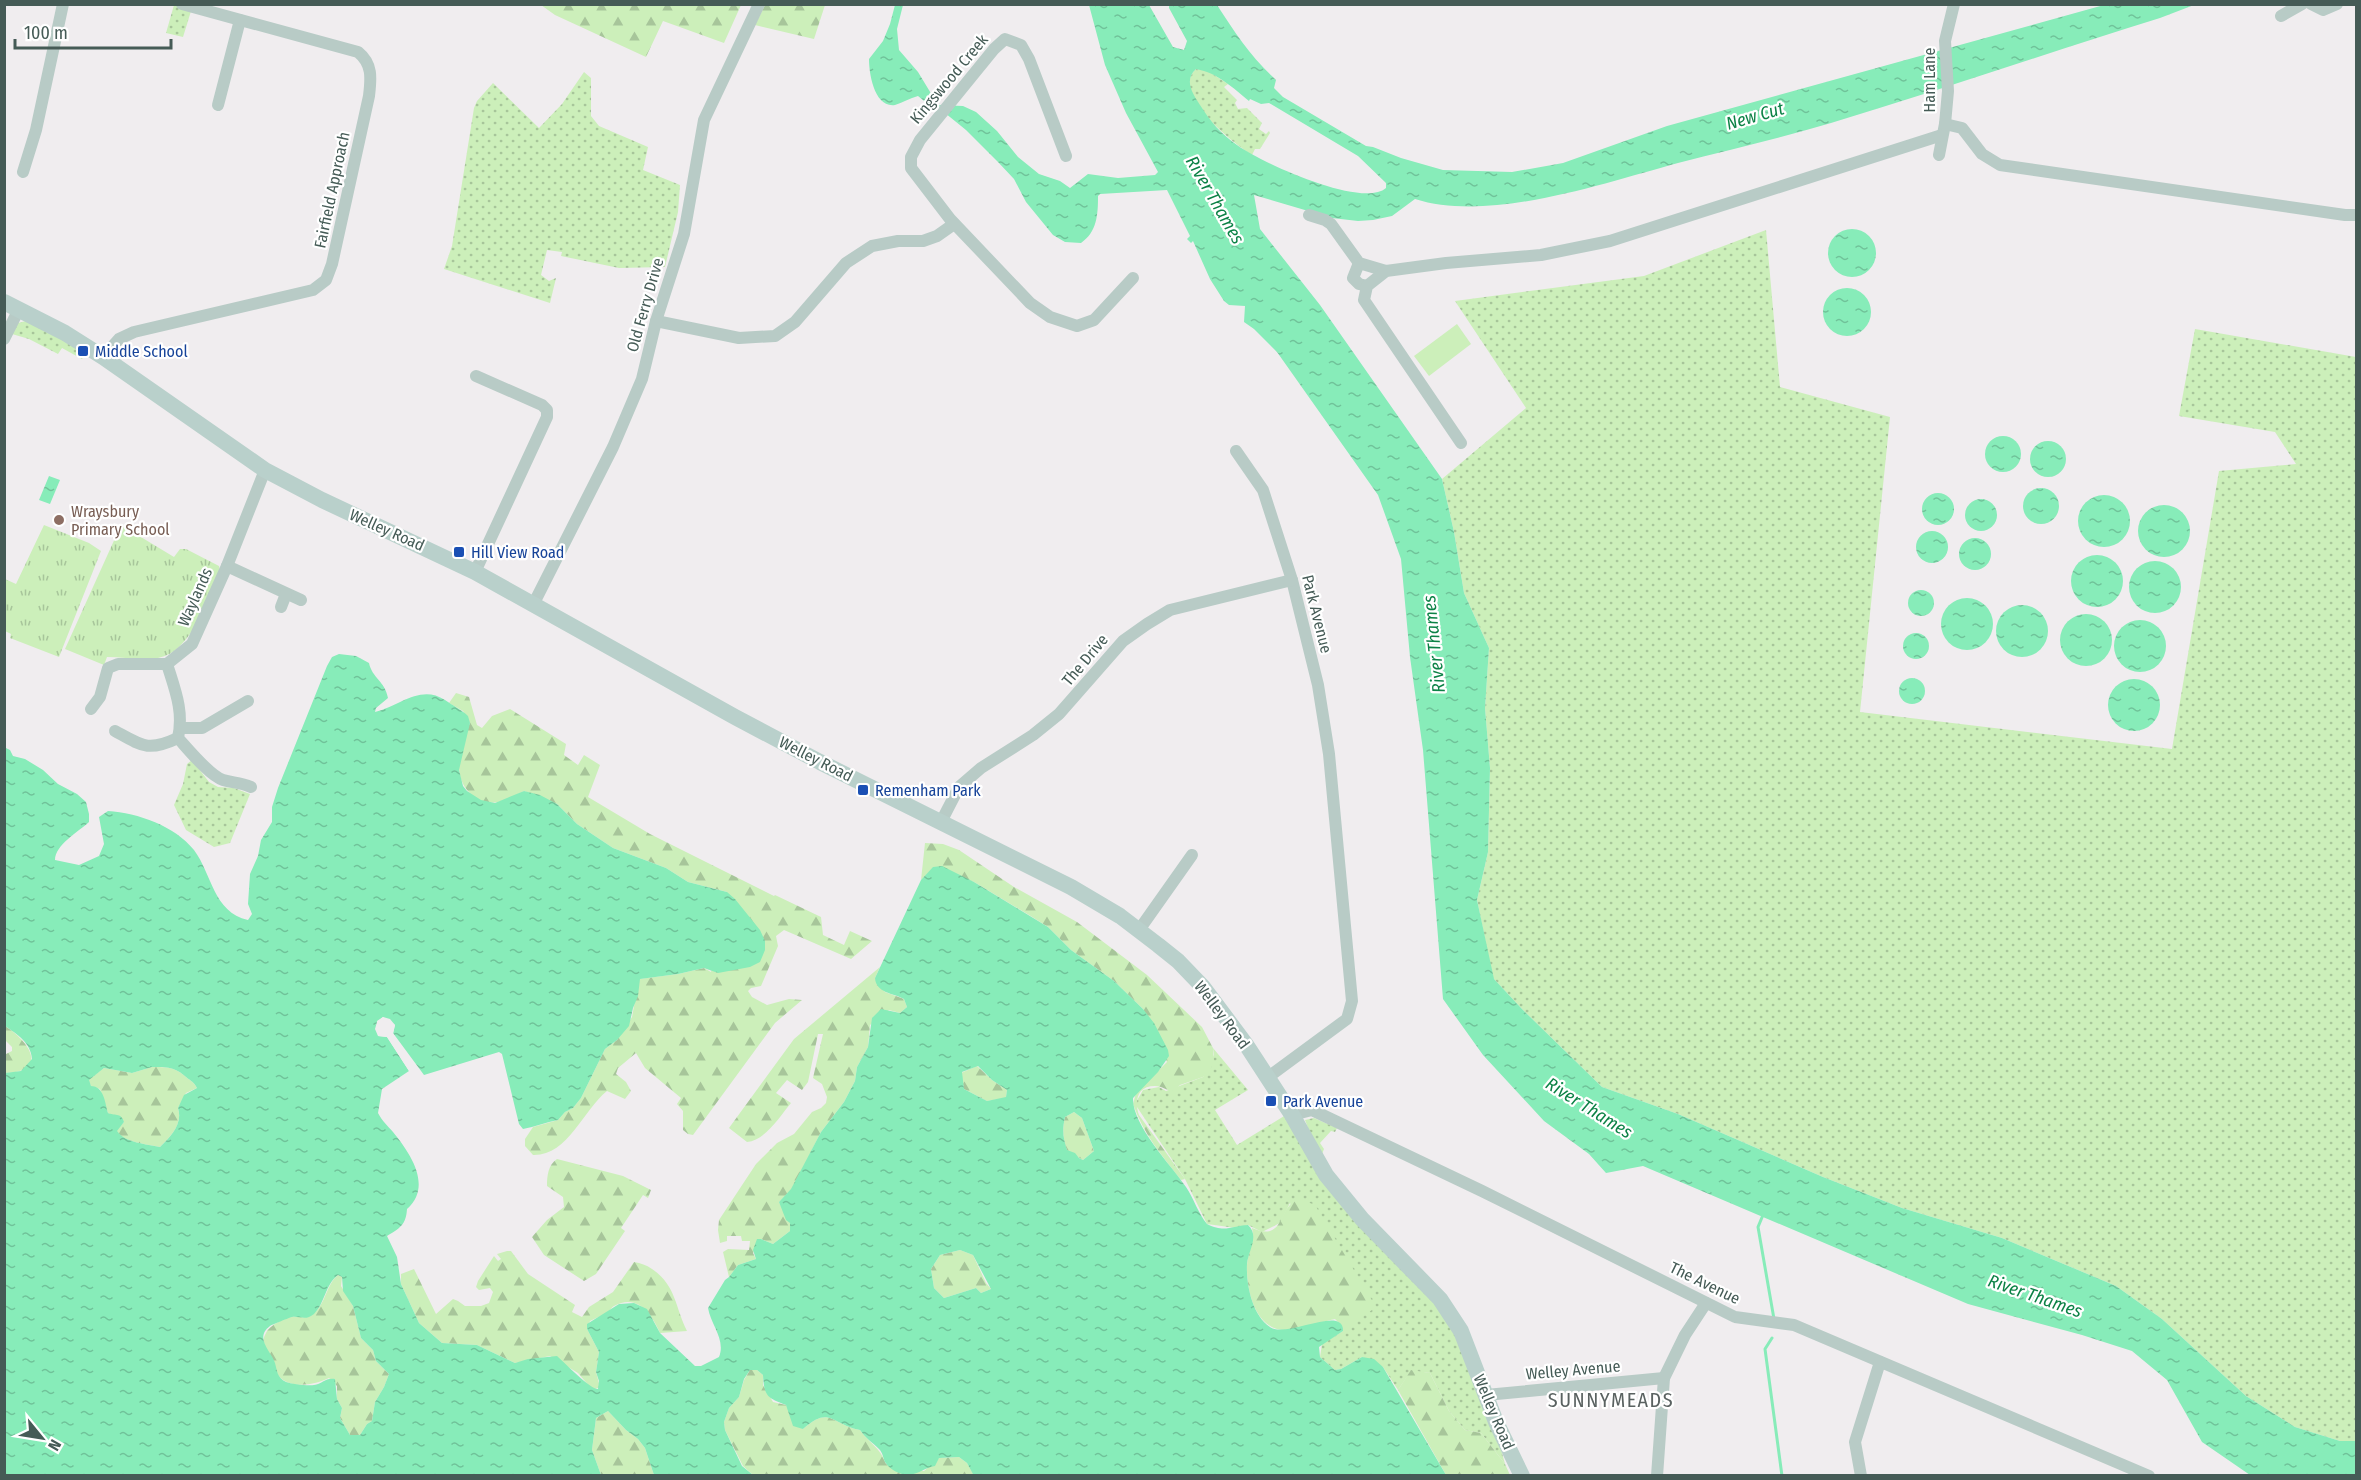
<svg xmlns="http://www.w3.org/2000/svg" width="2361" height="1480" font-family="'Fira Sans Condensed',sans-serif">
	<defs>
		<pattern id="grass-dots" width="8" height="8" patternUnits="userSpaceOnUse" patternTransform="scale(1.5)"><rect width="8" height="8" fill="#ccefba"/><path d="M2 2h.1M6 6h.1" fill="none" stroke="#a7c59a" stroke-width="1.8" stroke-linecap="round"/></pattern>
		<pattern id="forest-firs" width="22" height="20" patternUnits="userSpaceOnUse" patternTransform="scale(1.5)"><rect width="22" height="20" fill="#ccefba"/><path d="M5 1l3.5 6h-7zM16 11l3.5 6h-7z" fill="#a7c59a"/></pattern>
		<pattern id="park-tufts" width="24" height="20" patternUnits="userSpaceOnUse" patternTransform="scale(1.5)"><rect width="24" height="20" fill="#ccefba"/><path d="M3 7l-1-3M5 7V3M7 7l1-3M15 17l-1-3M17 17v-4M19 17l1-3" fill="none" stroke="#a7c59a"/></pattern>
		<pattern id="water-ripples" width="26" height="14" patternUnits="userSpaceOnUse" patternTransform="scale(1.5)"><rect width="26" height="14" fill="#87ecb9"/><path d="M2 4q2-2 4 0t4 0M15 11q2-2 4 0t4 0" fill="none" stroke="#70c299"/></pattern>
	</defs>
	<rect width="100%" height="100%" fill="#f0edef"/>
	<g fill="url(#grass-dots)">
		<polygon points="174,5 192,8 183,37 166,33"/>
		<path d="M1196,69L1208,71L1228,84L1224,87L1237,100L1235,103L1238,109L1247,108L1262,123L1259,129L1266,134L1269,131L1270,133L1260,149H1255L1252,155C1233,143 1169,93 1196,69Z"/>
		<polygon points="584,72 591,78 591,116 599,126 648,147 643,170 680,185 678,212 665,267 619,268 561,256 562,252 547,250 541,275 549,281 556,278 550,303 444,269 452,246 474,108 477,101 493,83 539,128 562,104"/>
		<polygon points="1766,230 1780,387 1890,417 1860,712 2172,749 2219,471 2296,464 2275,432 2179,416 2195,329 2356,357 2356,1441 2340,1441 2295,1427 2246,1396 2162,1319 2116,1286 2002,1238 1902,1208 1823,1177 1678,1114 1602,1087 1522,1009 1493,978 1477,900 1488,852 1490,768 1485,708 1489,648 1464,593 1454,532 1442,479 1526,408 1455,301 1644,276"/>
		<polygon points="30,320 86,354 82,359 62,348 58,354 29,339 12,334 18,323"/>
		<polygon points="192,760 209,782 218,787 234,788 250,794 230,843 214,847 186,830 174,805 183,784 187,764"/>
		<polygon points="1213,1048 1248,1090 1215,1110 1237,1145 1289,1113 1326,1175 1440,1299 1486,1395 1505,1464 1481,1433 1465,1430 1449,1411 1430,1373 1411,1371 1398,1390 1383,1367 1362,1357 1341,1369 1335,1370 1320,1357 1322,1344 1343,1331 1290,1203 1280,1223 1262,1232 1248,1225 1236,1228 1207,1224 1185,1179 1135,1104 1143,1090 1159,1087 1166,1091 1203,1077 1214,1055"/>
		<polygon points="1314,1118 1337,1128 1335,1132 1331,1131 1320,1143 1324,1149 1320,1159 1305,1120"/>
	</g>
	<g fill="url(#forest-firs)">
		<polygon points="541,5 741,5 724,43 663,21 646,57 555,15"/>
		<polygon points="765,5 825,5 814,39 755,25"/>
		<path d="M456,693L469,697L477,725L482,728L492,716L510,709L566,744L564,755L578,765L584,755L600,765L588,797L650,834L774,896L775,895L821,917L823,935L844,945L850,931L872,941L851,959L784,930L776,936L778,946L761,986L751,988L748,991L752,997L767,1005L789,999L802,1000L775,1023L693,1135L688,1134L683,1130V1111L677,1104L681,1098L645,1068L636,1053L618,1068L616,1074L626,1082L631,1091L625,1099L607,1091C583,1110 568,1156 533,1155L525,1146V1139L533,1127L558,1120L565,1112L573,1108L581,1098L605,1049L617,1040L632,1017L639,979L678,974L704,968L711,972L727,892L688,882L666,868L613,848L577,824L557,804L524,791C516,795 507,800 498,802C477,806 460,788 459,769C458,757 465,734 470,723L463,711L449,703Z"/>
		<path d="M925,843L943,844L959,850L1014,887L1077,922L1147,975L1202,1027L1213,1048L1214,1064L1203,1077L1180,1085L1174,1091C1167,1091 1162,1086 1155,1086C1137,1086 1134,1101 1139,1115L1185,1179L1181,1180C1162,1156 1143,1133 1133,1104L1136,1093L1167,1062L1143,1009L1114,981L1071,950L1048,927L1029,915L974,882L933,868L921,880Z"/>
		<path d="M880,967L875,978L885,992L904,999L907,1007L900,1013L889,1010L870,1025L868,1047L857,1067L855,1081L844,1102L821,1132L792,1189L779,1202L790,1223V1231L773,1244L761,1239L753,1253L756,1259L738,1265L729,1277L723,1252L728,1249L749,1250L750,1241H742L741,1236H727V1241L720,1243L718,1230L719,1220L756,1164L777,1143L794,1134L812,1112L821,1108L826,1103L827,1097L822,1084L813,1078L823,1034H818L808,1082L802,1090L787,1080L776,1093L791,1103C780,1116 766,1140 747,1142L729,1128L794,1039Z"/>
		<path d="M5,1026C29,1041 50,1072 5,1073L4,1055L12,1051V1047L5,1040Z"/>
		<polygon points="977,1066 992,1080 1007,1090 1006,1098 987,1101 964,1089 961,1073"/>
		<path d="M152,1067C167,1067 175,1067 186,1077C191,1081 194,1082 197,1088L186,1093L178,1108C183,1124 171,1136 160,1147C147,1144 125,1143 116,1131L124,1122L108,1113L100,1089L91,1086L88,1080L104,1068L132,1073Z"/>
		<path d="M1074,1112L1082,1118L1094,1151L1083,1160L1067,1151C1063,1138 1062,1130 1065,1117Z"/>
		<path d="M557,1159L623,1176L651,1190L648,1198L643,1195L621,1228L625,1231L596,1274L584,1281L544,1255L532,1237L547,1220L564,1207L563,1197L547,1186C547,1176 548,1165 557,1159Z"/>
		<path d="M1300,1199L1315,1205L1376,1307L1343,1331L1344,1328L1335,1319C1319,1322 1301,1331 1285,1330C1255,1330 1246,1289 1247,1265C1248,1251 1255,1241 1252,1228C1287,1243 1276,1205 1300,1199Z"/>
		<polygon points="960,1250 973,1255 986,1283 991,1289 981,1293 976,1288 944,1298 934,1288 931,1269 940,1255"/>
		<path d="M507,1251H511L528,1274L575,1305L572,1312L582,1317L589,1307L613,1292L634,1262C641,1263 646,1265 652,1269C676,1285 675,1307 687,1331L660,1333C652,1315 638,1293 614,1306C612,1307 609,1311 607,1313C602,1316 595,1318 590,1321L587,1329L599,1352L596,1372L600,1387L595,1389L590,1387L578,1373L550,1356L515,1363L477,1345L442,1343L419,1323L401,1284V1274L414,1269L436,1314L453,1299L458,1301L465,1306H481L489,1303L493,1292L490,1288L479,1290L476,1287L478,1281L494,1256L498,1261L501,1259L497,1254Z"/>
		<path d="M338,1275L342,1277L341,1286L353,1306L361,1338L373,1350L376,1361L389,1374L384,1387L375,1402L372,1421L367,1424L360,1435H350L340,1418L342,1408L337,1399V1386L329,1378C315,1385 289,1390 278,1375C274,1370 276,1363 272,1358C267,1350 260,1342 266,1333C269,1326 285,1317 292,1317C300,1316 307,1320 314,1313C326,1303 326,1285 338,1275Z"/>
		<path d="M750,1370H757L763,1375V1385L773,1402L786,1405L803,1429C830,1405 831,1424 860,1430C870,1444 880,1447 886,1464L924,1471L939,1458L959,1457L967,1463L974,1475H753L743,1466L725,1430L724,1422L729,1408L739,1397L744,1380Z"/>
		<polygon points="1411,1370 1430,1373 1449,1411 1465,1430 1481,1433 1505,1464 1510,1475 1446,1475 1398,1390"/>
		<polygon points="608,1411 626,1430 638,1439 645,1448 654,1475 601,1475 592,1450 596,1418"/>
	</g>
	<g fill="url(#park-tufts)">
		<polygon points="44,525 89,543 101,551 59,657 10,638 11,634 5,631 5,579 16,584"/>
		<path d="M121,525L174,557L180,549H186L219,566L220,571C207,599 192,652 158,658C143,661 123,657 107,657L104,665L65,649Z"/>
	</g>
	<polygon fill="#ccefba" points="1457,324 1471,344 1429,376 1414,356"/>
	<g fill="url(#water-ripples)" fill-rule="evenodd">
		<path d="M895,5H903L897,29L899,50L918,72L938,105L963,106L976,112L997,131L1018,157L1039,174L1060,181L1070,188L1088,174L1118,178L1155,175L1158,172L1126,113L1105,65L1089,5H1149L1173,47L1184,50L1187,41L1169,8V5H1217C1236,34 1250,56 1276,80L1274,88L1283,97L1366,146L1373,147L1401,158L1443,170L1512,172L1563,163L1667,126L2104,5H2194L2160,18C2050,52 1941,90 1831,123C1781,138 1729,150 1678,163C1604,183 1490,223 1415,199L1392,216L1373,220L1358,221L1332,218L1254,195L1260,229L1320,305L1442,479L1454,532L1464,593L1489,648L1485,708L1490,768L1488,852L1477,900L1494,979L1522,1009L1602,1087L1678,1114L1823,1177L1902,1208L2002,1238L2116,1286L2162,1319L2246,1396L2295,1427L2340,1441H2356V1475H2250L2202,1442L2167,1380L2132,1351L2082,1335L1968,1304L1643,1166L1606,1173L1589,1154L1544,1121L1483,1055L1443,999L1423,750L1410,657L1401,559L1378,495L1277,352L1254,329L1244,322L1245,306L1229,305L1224,301L1210,279L1193,241L1191,243L1187,239L1190,236L1167,190L1100,194L1098,196C1098,215 1097,232 1081,243L1065,242L1053,235L1026,202L1014,179L998,162L966,130L945,113L934,109L918,96C910,98 902,103 895,105C874,108 869,73 869,59L883,41L890,24ZM1196,69C1218,73 1233,88 1249,101L1250,99L1261,104L1269,103L1358,156L1386,183V188C1362,209 1260,162 1237,145C1221,134 1210,121 1200,105C1192,93 1184,80 1196,69Z"/>
		<circle cx="1852" cy="253" r="24"/>
		<circle cx="1847" cy="312" r="24"/>
		<circle cx="2003" cy="454" r="18"/>
		<circle cx="2048" cy="459" r="18"/>
		<polygon points="49,476 60,480 50,504 39,500"/>
		<circle cx="2041" cy="506" r="18"/>
		<circle cx="1938" cy="509" r="16"/>
		<circle cx="2104" cy="521" r="26"/>
		<circle cx="1981" cy="515" r="16"/>
		<circle cx="2164" cy="531" r="26"/>
		<circle cx="1932" cy="547" r="16"/>
		<circle cx="1975" cy="554" r="16"/>
		<circle cx="2097" cy="581" r="26"/>
		<circle cx="2155" cy="587" r="26"/>
		<circle cx="1921" cy="603" r="13"/>
		<circle cx="1967" cy="624" r="26"/>
		<circle cx="2022" cy="631" r="26"/>
		<circle cx="2086" cy="640" r="26"/>
		<circle cx="2140" cy="646" r="26"/>
		<circle cx="1916" cy="646" r="13"/>
		<path d="M339,654L356,656L369,663C372,678 385,681 388,698L376,708L375,712C401,705 421,684 445,700C453,706 461,709 468,716L470,723L459,770L463,786L467,791L481,800L495,803L524,791L540,795L557,804L577,824L613,848L666,868L688,882L727,892L735,899L760,930L765,941V950L760,962L750,967L718,973L704,968L678,974L640,979L638,996L633,1008L629,1026L617,1040L605,1049L581,1098L573,1108L565,1112L558,1120C546,1122 535,1127 523,1129L519,1124L502,1054L499,1052L424,1075L393,1033L395,1025L383,1017L377,1021L378,1036L387,1037L409,1071L382,1089L378,1113C382,1121 388,1126 393,1132C410,1153 433,1186 407,1209C406,1225 400,1228 387,1236L397,1257L401,1284L419,1323L442,1343L477,1345L515,1363L528,1359L557,1356C566,1364 590,1389 598,1389L599,1381L596,1372L599,1352L587,1329V1324L619,1304L634,1303L647,1309L660,1333L695,1366H701L719,1357C726,1340 711,1325 708,1308L725,1280L729,1277L738,1265L756,1259L753,1250L757,1239H761L773,1244L790,1231V1223L786,1220L779,1202L791,1189L821,1132L844,1102L855,1081L857,1067L868,1047L872,1018L881,1009L900,1013L907,1007L904,999C893,993 876,993 875,978L921,880L933,867L942,866L974,882L1048,927L1071,950L1114,981L1143,1009L1154,1023L1168,1050L1169,1056L1158,1072L1133,1098C1132,1125 1171,1165 1186,1187C1194,1199 1198,1213 1207,1224C1225,1233 1231,1226 1248,1225C1260,1236 1248,1251 1247,1264C1246,1284 1252,1315 1270,1327C1286,1339 1344,1304 1343,1331L1319,1347L1320,1357L1335,1370L1341,1369L1362,1357L1374,1359L1383,1367L1446,1475L974,1476L967,1463L959,1457L939,1458L935,1466C926,1467 919,1474 909,1475C900,1475 889,1469 885,1462C883,1458 883,1453 879,1449C872,1442 866,1439 860,1430C831,1424 830,1405 803,1429L793,1426L786,1405C768,1398 764,1397 763,1375L757,1370H750L744,1379L739,1397L729,1408L724,1422L725,1430L742,1466L753,1475H654L645,1448L638,1439L626,1430L608,1411L596,1418L592,1450L601,1475H5V1073L21,1071L32,1059C31,1043 17,1034 5,1026L4,747L10,750L13,756L25,759L43,770L58,784L77,794L86,802L89,814V822C78,832 55,845 55,860L79,865L99,856L104,844L99,817L108,811C138,813 175,826 194,850C212,874 213,912 248,920L252,914L248,904L250,874L258,856L261,840L272,822V807L278,788L327,666L332,657ZM978,1066L992,1080L1007,1090L1006,1097L987,1101L964,1089L962,1072ZM152,1067C167,1067 175,1067 186,1077C191,1081 194,1082 197,1088L184,1095L178,1108C183,1124 171,1136 160,1147C147,1144 125,1143 117,1131L124,1122C121,1112 114,1116 108,1113C105,1103 104,1086 91,1086L89,1080L104,1068L132,1073ZM1074,1112L1082,1118L1094,1151L1083,1160L1079,1158L1075,1153L1067,1150C1063,1138 1062,1130 1065,1117ZM960,1250L973,1255L991,1289L981,1293L976,1288L944,1298L934,1288L931,1269L940,1255ZM338,1275L342,1277L343,1291L353,1306L361,1338L373,1350L376,1361L389,1374L384,1387L375,1402L372,1421L367,1424L360,1435H350L340,1418L342,1408L337,1399L335,1379C326,1377 322,1384 314,1385C308,1386 291,1384 286,1382C277,1378 277,1370 275,1363C271,1351 254,1338 270,1326C271,1325 291,1317 292,1317C300,1316 306,1321 314,1314C325,1303 325,1285 338,1275Z"/>
		<circle cx="1912" cy="691" r="13"/>
		<circle cx="2134" cy="705" r="26"/>
	</g>
	<polygon fill="#f0edef" points="383,1017 390,1019 395,1025 393,1034 417,1067 414,1068 390,1035 392,1026 389,1022 383,1020 379,1023 380,1033 389,1035 411,1070 409,1071 387,1037 378,1036 375,1029 377,1022"/>
	<g fill="none" stroke-linecap="round" stroke-linejoin="round">
		<g stroke="#87ecb9" stroke-width="3">
			<polyline points="1763,1215 1758,1227 1774,1319"/>
			<polyline points="1772,1338 1765,1349 1782,1476"/>
		</g>
		<g stroke="#b8cbc6" stroke-width="12">
			<polyline points="2311,4 2323,10 2337,4"/>
			<polyline points="2281,16 2302,4"/>
			<polyline points="218,105 240,20"/>
			<polyline points="1945,124 1962,128 1982,154 2000,165 2345,215 2356,215"/>
			<polyline points="1939,155 1945,124 1948,91 1945,41 1954,4"/>
			<polyline points="1066,156 1029,59 1021,45 1005,39 994,49 920,140 911,157 911,168 950,219 1030,303 1050,317 1077,326 1094,320 1133,278"/>
			<polyline points="23,172 36,130 63,4"/>
			<polyline points="1309,215 1325,220 1331,224 1359,263 1386,271"/>
			<polyline points="1359,263 1353,278 1359,284 1367,286"/>
			<polyline points="656,321 739,338 775,336 795,322 846,263 872,246 898,241 923,241 937,236 954,224"/>
			<polyline points="4,339 19,309"/>
			<path d="M103,357L119,339L134,332L313,290L326,280L332,264L369,96C371,79 373,64 358,52L182,4"/>
			<polyline points="1461,443 1364,300 1367,286 1386,271 1446,263 1541,255 1610,241 1942,135"/>
			<polyline points="1236,451 1263,490 1292,580 1318,685 1329,754 1352,1001 1347,1019 1267,1078"/>
			<polyline points="227,566 301,600"/>
			<polyline points="475,572 547,417 547,410 542,405 476,376"/>
			<polyline points="533,605 613,447 642,379 656,321 684,234 704,120 759,4"/>
			<polyline points="281,607 286,594"/>
			<path d="M167,664C175,690 184,711 178,738C188,749 210,776 223,780C233,783 240,782 251,787"/>
			<polyline points="91,709 100,697 108,668 118,664 167,664 192,644 227,566 265,470"/>
			<polyline points="181,728 202,728 248,701"/>
			<path d="M115,731C142,746 148,752 178,738"/>
			<polyline points="941,822 959,787 981,768 1033,735 1059,714 1123,641 1147,624 1170,610 1292,580"/>
			<polyline points="1139,930 1192,855"/>
			<polyline points="1292,1115 1312,1110 1482,1191 1735,1317 1794,1325 2149,1476"/>
			<polyline points="1486,1395 1664,1378"/>
			<polyline points="1657,1476 1664,1378 1685,1335 1706,1303"/>
			<polyline points="1861,1476 1855,1442 1880,1362"/>
		</g>
		<polyline stroke="#b9d0cb" stroke-width="16" points="4,302 65,333 103,357 265,470 322,500 475,572 735,717 820,762 1071,887 1120,916 1158,945 1178,961 1203,987 1247,1046 1292,1115 1326,1175 1362,1219 1440,1299 1461,1331 1496,1422 1522,1476"/>
	</g>
	<g fill="#1a4fb4" stroke="#fff" stroke-width="2">
		<rect x="77" y="345" width="12" height="12" rx="3"/>
		<rect x="453" y="546" width="12" height="12" rx="3"/>
		<rect x="857" y="784" width="12" height="12" rx="3"/>
		<rect x="1265" y="1095" width="12" height="12" rx="3"/>
	</g>
	<circle fill="#8d6e63" stroke="#fff" stroke-width="2" cx="59" cy="520" r="6"/>
	<g text-anchor="middle" dominant-baseline="central" stroke-width="4.5" stroke-linejoin="round" paint-order="stroke">
		<g font-size="16" fill="#455b56" stroke="#fff">
			<text transform="translate(949 79) rotate(-50)">Kingswood Creek</text>
			<text transform="translate(1929 80) rotate(-90)">Ham Lane</text>
			<text transform="translate(332 190) rotate(-78)">Fairfield Approach</text>
			<text transform="translate(645 305) rotate(-74)">Old Ferry Drive</text>
			<text transform="translate(387 530) rotate(24)">Welley Road</text>
			<text transform="translate(195 597) rotate(-66)">Waylands</text>
			<text transform="translate(1317 614) rotate(76)">Park Avenue</text>
			<text transform="translate(1085 660) rotate(-50)">The Drive</text>
			<text transform="translate(816 759) rotate(27)">Welley Road</text>
			<text transform="translate(1222 1015) rotate(53)">Welley Road</text>
			<text transform="translate(1705 1283) rotate(26)">The Avenue</text>
			<text transform="translate(1573 1370) rotate(-5)">Welley Avenue</text>
			<text transform="translate(1494 1412) rotate(67)">Welley Road</text>
		</g>
		<g font-size="16" fill="#164399" stroke="#fff" text-anchor="start">
			<text x="95" y="351">Middle School</text>
			<text x="471" y="552">Hill View Road</text>
			<text x="875" y="790">Remenham Park</text>
			<text x="1283" y="1101">Park Avenue</text>
		</g>
		<g font-size="16" fill="#785e54" stroke="#fff" text-anchor="start">
			<text x="71" y="511">Wraysbury<tspan x="71" dy="18">Primary School</tspan></text>
		</g>
		<g font-size="18" font-style="italic" fill="#0c8246" stroke="#fff">
			<text transform="translate(1755 116) rotate(-16)">New Cut</text>
			<text transform="translate(1215 200) rotate(60)">River Thames</text>
			<text transform="translate(1434 644) rotate(-96)">River Thames</text>
			<text transform="translate(1589 1108) rotate(32)">River Thames</text>
			<text transform="translate(2035 1296) rotate(19)">River Thames</text>
		</g>
		<g font-size="20" letter-spacing="1.5" fill="#5a6261" stroke="#fff">
			<text x="1611" y="1400">SUNNYMEADS</text>
		</g>
	</g>
	<rect width="2361" height="1480" fill="none" stroke="#455b56" stroke-width="12"/>
	<g transform="translate(42 1438) rotate(120)" stroke="#ffffff" stroke-width="4.5" paint-order="stroke">
	<path d="M0-4.5L10 22L0 15L-10 22Z" fill="#455b56"/>
	<text y="-9" font-size="16" font-weight="bold" text-anchor="middle" fill="#455b56">N</text>
	</g>
	<path d="M15 39v9h156v-9" fill="none" stroke="#455b56" stroke-width="3"/>
	<text x="24" y="39" font-size="18" fill="#455b56" stroke="#ffffff" stroke-width="4.5" paint-order="stroke">100 m</text>
</svg>
